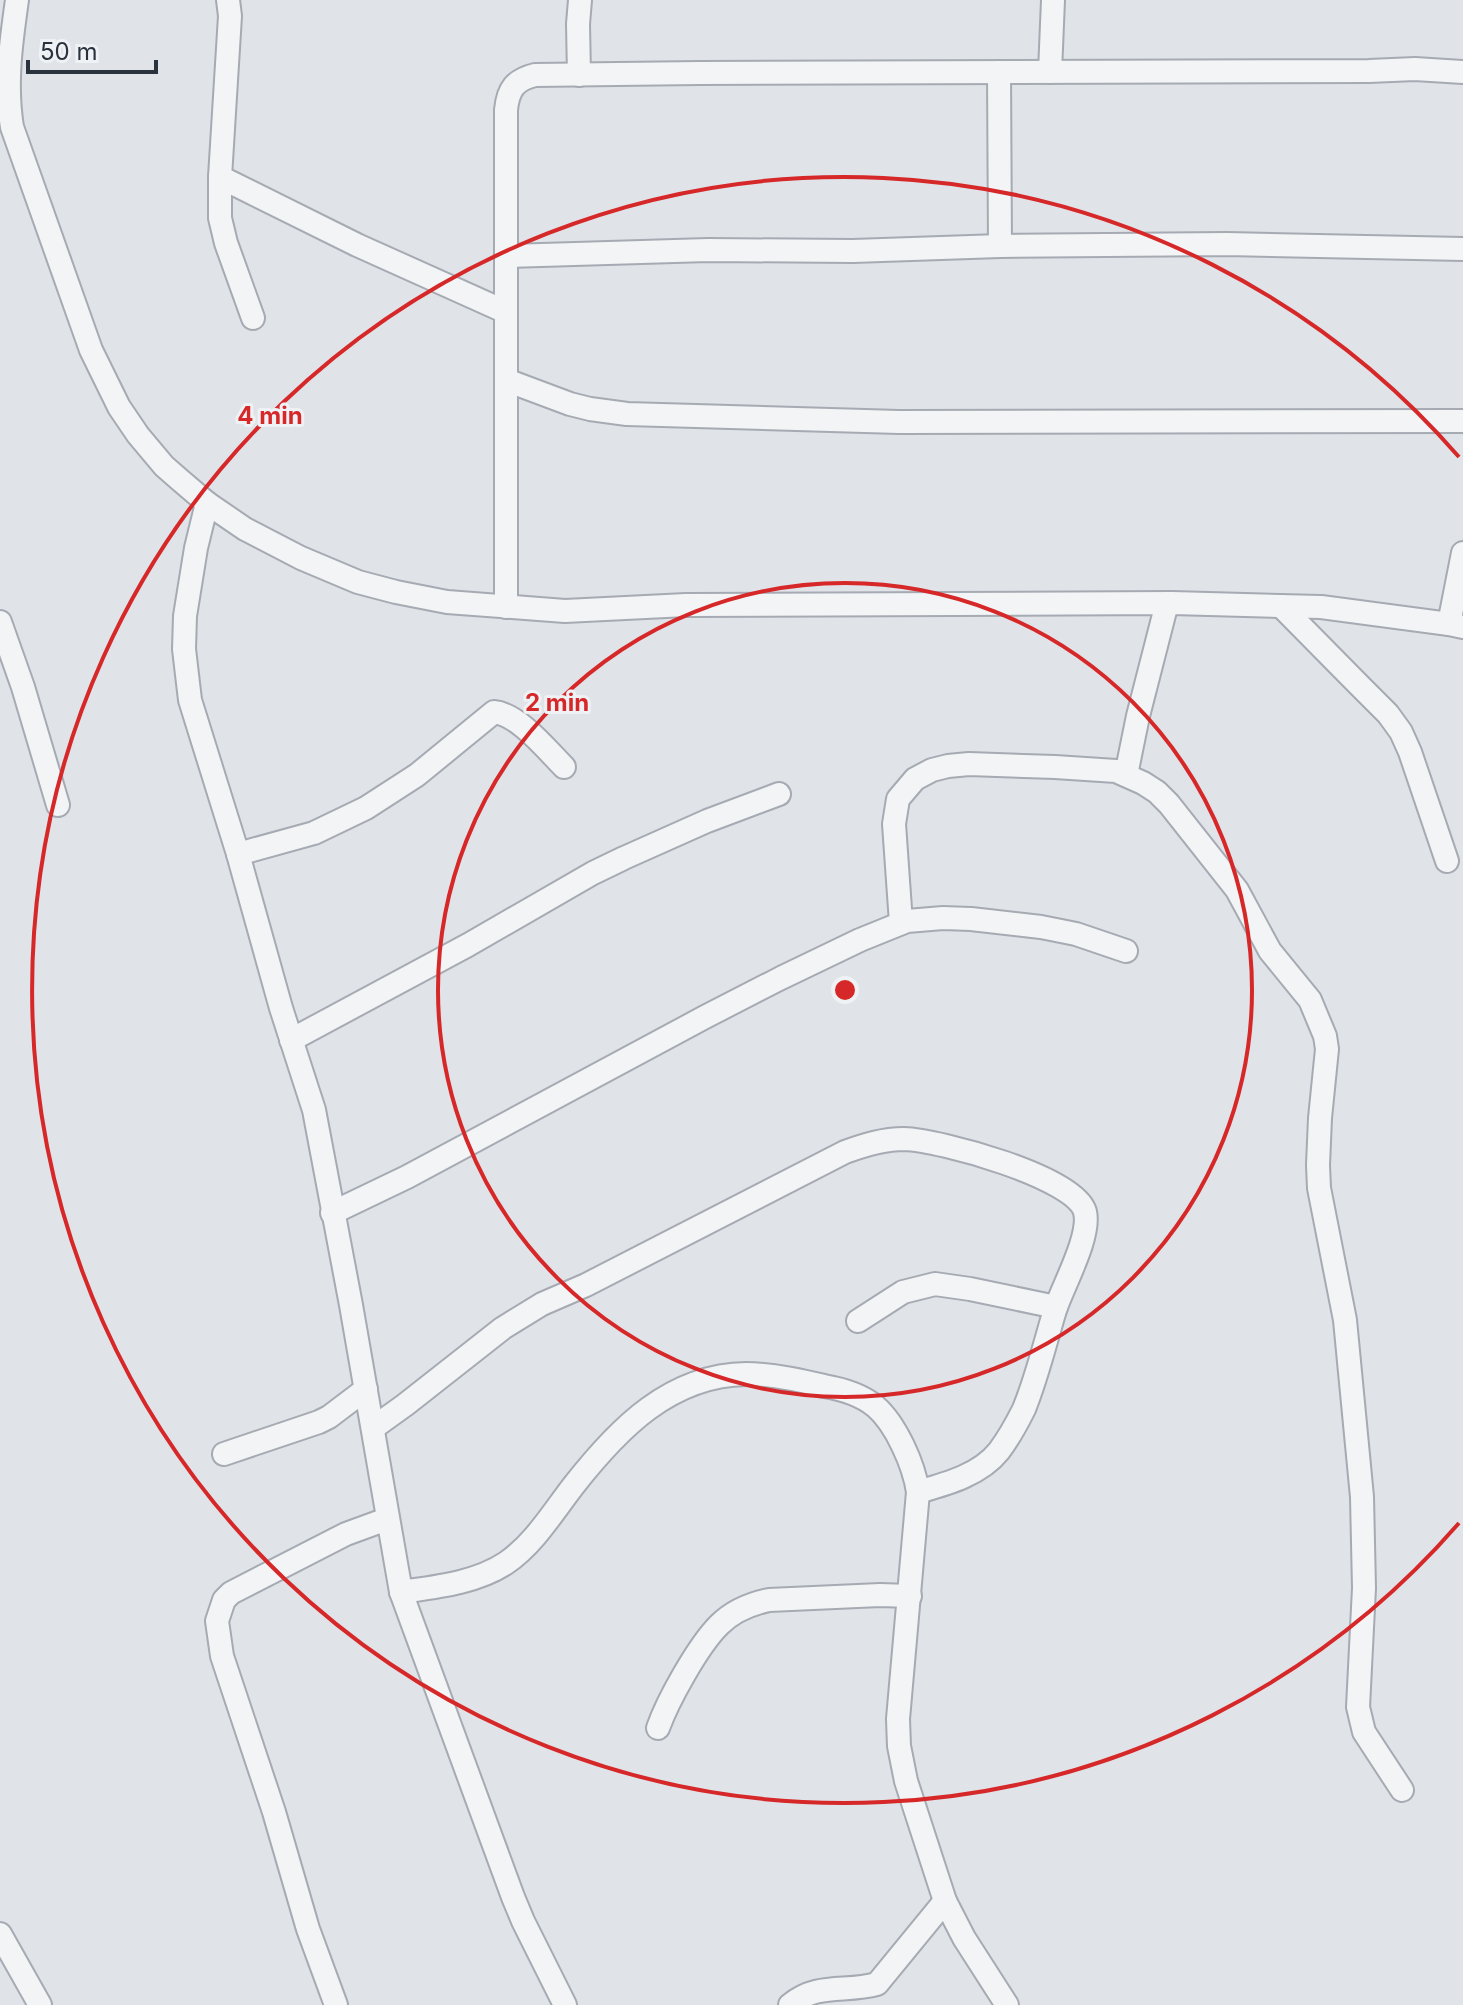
<svg xmlns="http://www.w3.org/2000/svg" width="1463" height="2005" font-family="Inter,sans-serif">
	<rect width="100%" height="100%" fill="#e0e3e8"/>
	<g fill="none" stroke-linecap="round" stroke-linejoin="round">
		<g stroke="#a6aab2" stroke-width="26">
			<g id="minor">
				<path d="M17,0C11,42 5,84 12,127L91,350L119,407L138,435L164,466L180,480L207,503L245,529L301,558L358,582L396,592L447,602L565,611L686,605L1172,603L1321,607L1449,624L1463,627"/>
				<polyline points="228,0 230,16 220,177 220,218 226,243 253,318"/>
				<polyline points="999,72 1000,246"/>
				<polyline points="1050,72 1053,0"/>
				<polyline points="579,75 578,24 580,0"/>
				<polyline points="220,177 357,245 506,312"/>
				<polyline points="506,256 708,250 853,251 1000,246 1227,244 1463,249"/>
				<polyline points="506,380 570,404 590,409 627,414 899,422 1463,421"/>
				<polyline points="207,503 196,548 185,616 184,649 190,700 238,854 281,1008 314,1110 351,1305 401,1592 513,1897 523,1921 565,2005"/>
				<polyline points="1281,606 1360,686 1388,714 1401,732 1410,752 1447,861"/>
				<path d="M506,607V110C508,89 515,80 535,75L700,73L1369,71L1415,69L1463,72"/>
				<polyline points="0,622 23,687 58,805"/>
				<polyline points="1449,624 1463,553"/>
				<polyline points="1126,775 1138,716 1167,603"/>
				<path d="M238,854L314,833L366,808L417,775L494,712C518,714 547,750 564,767"/>
				<polyline points="901,923 894,824 898,799 915,779 932,770 948,766 969,764 1055,767 1116,771 1143,783 1157,792 1169,804 1237,890 1270,951 1310,1000 1325,1036 1327,1049 1320,1118 1318,1165 1319,1188 1345,1320 1362,1497 1364,1588 1358,1707 1364,1732 1402,1790"/>
				<polyline points="291,1040 468,945 593,873 624,858 707,821 779,794"/>
				<polyline points="332,1213 407,1177 705,1017 781,978 860,940 907,921 943,918 971,919 1041,927 1076,934 1126,951"/>
				<polyline points="858,1321 903,1292 935,1284 970,1289 1056,1307"/>
				<path d="M373,1428L405,1405L503,1328L542,1304L586,1285L845,1152C864,1145 883,1139 904,1139C939,1140 1076,1177 1085,1212C1091,1236 1063,1286 1055,1310C1045,1343 1037,1377 1024,1409C1017,1423 1008,1439 999,1451C980,1475 946,1484 918,1492"/>
				<polyline points="224,1454 319,1422 329,1417 366,1389"/>
				<path d="M401,1592C435,1587 476,1583 506,1563C534,1544 553,1512 574,1485C618,1429 670,1375 746,1374C772,1374 799,1380 824,1386C842,1389 861,1395 875,1406C896,1424 914,1465 918,1492L898,1719L899,1746L906,1781L945,1901L964,1938L1007,2005"/>
				<path d="M658,1728C668,1700 698,1646 719,1625C733,1611 750,1604 769,1600L880,1595L910,1596"/>
				<polyline points="0,1934 40,2005"/>
				<polyline points="336,2005 308,1929 274,1812 222,1656 217,1621 224,1600 231,1593 346,1534 387,1519"/>
				<path d="M790,2005C818,1982 845,1993 877,1984L945,1901"/>
			</g>
		</g>
		<use href="#minor" stroke="#f2f4f6" stroke-width="22"/>
	</g>
	<g fill="none" stroke="#d62828" stroke-width="4">
		<circle cx="845" cy="990" r="407"/>
		<path d="M1459 1523A813 813 0 1 1 1459 457"/>
	</g>
	<circle cx="845" cy="990" r="12" fill="#d62828" stroke="#eff2f5" stroke-width="4"/>
	<g font-size="24" text-anchor="middle" font-weight="bold" fill="#d62828" stroke="#eff2f5" stroke-width="6" stroke-linejoin="round" paint-order="stroke">
		<text x="270" y="424">4 min</text>
		<text x="557" y="711">2 min</text>
	</g>
	<path d="M28 60v12h128v-12" fill="none" stroke="#2a323e" stroke-width="4"/>
	<text x="40" y="60" font-size="24" fill="#2a323e" stroke="#eff2f5" stroke-width="6" paint-order="stroke">50 m</text>
</svg>
